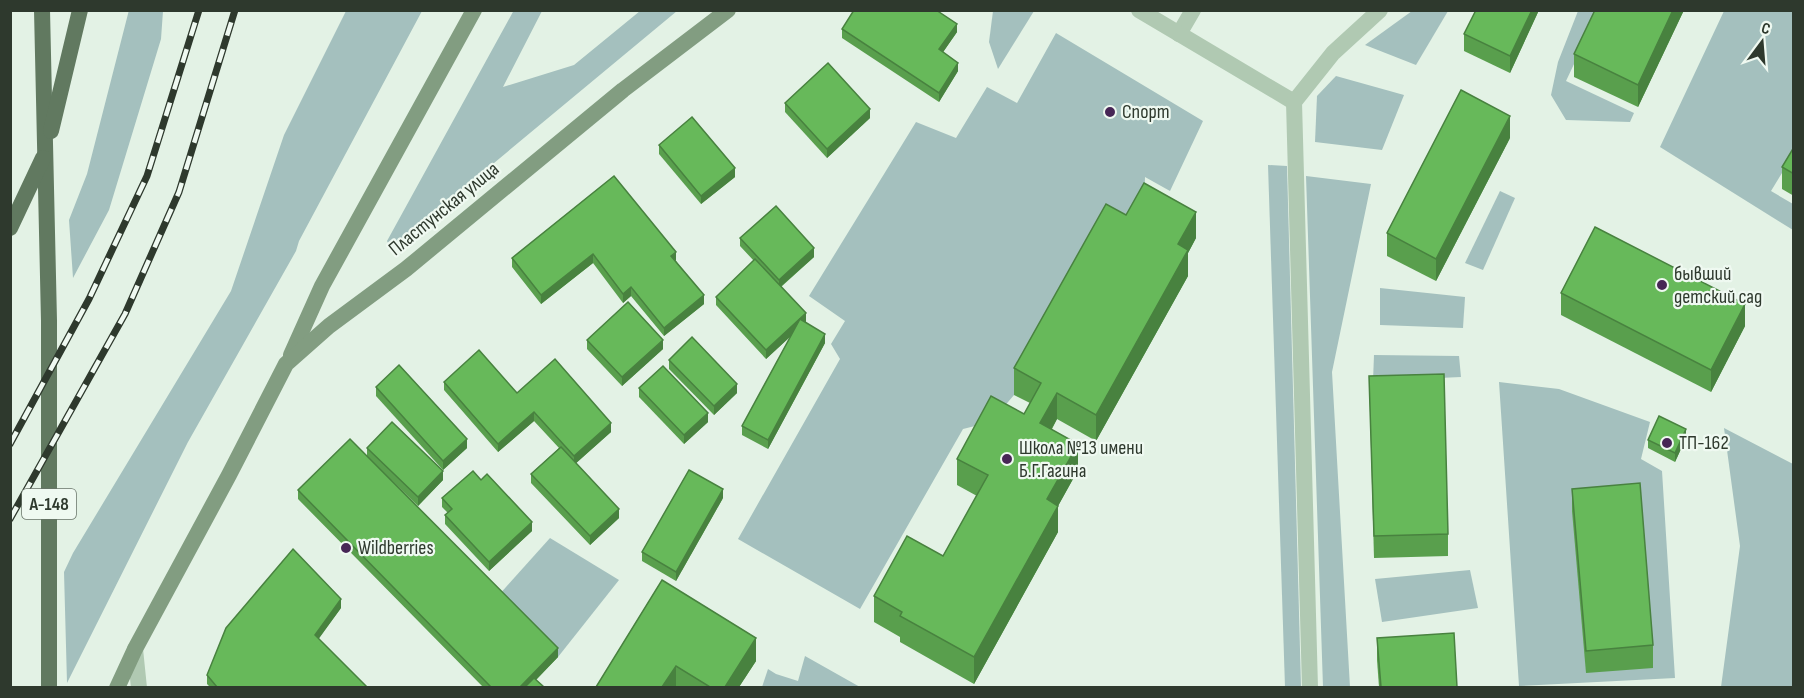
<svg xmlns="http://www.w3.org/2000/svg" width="1804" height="698" font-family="'Sofia Sans Condensed',sans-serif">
	<rect width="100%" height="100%" fill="#e3f2e5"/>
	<g fill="#a4c0be">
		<polygon points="129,10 163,11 161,39 109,210 73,278 69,220 87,174"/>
		<polygon points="514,10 542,11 503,87 574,65 640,11 677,11 394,246 389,245 387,241"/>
		<polygon points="346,11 422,11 299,241 296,251 188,442 67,683 64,572 73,553 231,291 284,135"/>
		<polygon points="993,11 1034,11 998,69 989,42"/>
		<polygon points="1412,11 1448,11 1416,65 1365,45"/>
		<polygon points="1578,11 1599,11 1566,81 1634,113 1630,122 1566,120 1551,95 1558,62"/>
		<polygon points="1724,11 1793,11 1793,155 1771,191 1793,204 1793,230 1660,147"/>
		<polygon points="1056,33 1203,121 1170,191 1145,177 1144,209 1106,230 1014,395 991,422 963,429 860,609 738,539 840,359 831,344 845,321 809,296 916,122 956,138 987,87 1017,103"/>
		<polygon points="1336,76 1404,95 1382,150 1315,142 1317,96"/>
		<polygon points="1268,165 1287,166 1301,687 1285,687"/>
		<polygon points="1306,176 1371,184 1332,372 1350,687 1323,687"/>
		<polygon points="1500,191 1515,198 1483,270 1465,263"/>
		<polygon points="1380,288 1465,297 1463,328 1380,325"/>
		<polygon points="1374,355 1459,356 1461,377 1373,381"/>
		<polygon points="1499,382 1559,389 1650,422 1641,459 1662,471 1675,678 1519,686"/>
		<polygon points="1724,428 1793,464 1793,687 1721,687 1740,546"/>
		<polygon points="550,538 619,580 558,657 498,596"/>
		<polygon points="1470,570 1478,608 1382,622 1375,579"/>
		<polygon points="805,656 860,687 762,687 768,669 776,674 798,681"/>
	</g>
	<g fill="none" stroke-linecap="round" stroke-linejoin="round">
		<polyline stroke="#b0c9b2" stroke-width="16" points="1179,34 1193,10"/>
		<g stroke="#b0c9b2" stroke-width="16">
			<polyline points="1139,10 1294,102"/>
			<polyline points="1310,688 1294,102 1333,53 1380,10"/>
		</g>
		<polyline stroke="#b0c9b2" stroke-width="16" points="135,649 139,688"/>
		<g stroke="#829d81" stroke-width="16">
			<polyline points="291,355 322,286 474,10"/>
			<polyline points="117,688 135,649 229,475 286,364 329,326 406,269 623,90 728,10"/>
		</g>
		<g stroke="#617960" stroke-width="16">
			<polyline points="42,10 49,321 49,688"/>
			<polyline points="51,131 80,10"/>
			<polyline points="10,228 43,158"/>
		</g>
		<g stroke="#2e392d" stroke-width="7">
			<g id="rail">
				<polyline points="10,444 89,299 147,176 199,10"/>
				<polyline points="10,519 125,314 179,192 235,10"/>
			</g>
		</g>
		<use href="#rail" stroke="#eff9f1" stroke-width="4.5" stroke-dasharray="14" stroke-linecap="butt"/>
	</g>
	<g fill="#599f4d">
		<polygon points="1476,10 1539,10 1510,73 1464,51 1464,34"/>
		<polygon points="1684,10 1638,107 1574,77 1574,54"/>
		<polygon points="842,29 957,32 943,52 958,71 939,102 842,38"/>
		<polygon points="785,103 870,118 827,158 785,112"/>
		<polygon points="1510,138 1436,281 1387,256 1387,233"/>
		<polygon points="659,145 735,177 701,204 659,154"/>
		<polygon points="1794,147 1794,196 1782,189 1782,167"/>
		<polygon points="614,176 676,261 704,304 664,336 631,296 623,303 593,263 541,304 512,267 512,258"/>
		<polygon points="1126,215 1196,238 1188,253 1188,276 1096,441 1057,419 1052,429 1078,470 1058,506 1058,532 974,684 900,642 900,637 874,622 874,596 943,556 977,496 957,485 957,459 1024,414 1030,403 1014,395 1014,368"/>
		<polygon points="740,238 814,257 781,287 806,322 825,343 768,449 742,435 742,426 791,336 766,359 716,305 716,297 754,261 740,246"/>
		<polygon points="1561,293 1745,326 1711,392 1561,315"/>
		<polygon points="587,340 663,349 622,386 587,349"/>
		<polygon points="669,360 737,393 714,415 669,369"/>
		<polygon points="1369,376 1448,534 1448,556 1374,558"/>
		<polygon points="444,382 517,393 611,432 576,463 619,518 590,545 531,483 531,474 559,448 534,421 498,452 444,390"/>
		<polygon points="376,387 467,448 443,470 376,396"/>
		<polygon points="639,388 708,422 684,444 639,397"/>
		<polygon points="1686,438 1675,462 1648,448 1648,440"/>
		<polygon points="367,448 443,480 418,506 382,471 558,657 536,680 544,687 483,687 298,499 298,490 367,456"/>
		<polygon points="481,480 532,531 489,571 445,524 445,515 448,513 442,507 442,498"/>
		<polygon points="1572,489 1653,645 1653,668 1586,673 1572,511"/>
		<polygon points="723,498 676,581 642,561 642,552"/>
		<polygon points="662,580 756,661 739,687 596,687"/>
		<polygon points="341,608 318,639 367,687 210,687 207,684 207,675"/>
		<polygon points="1377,638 1457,687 1379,687 1377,660"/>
	</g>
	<g fill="#48823f">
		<polygon points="1532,10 1539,10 1510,73 1510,56"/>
		<polygon points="1673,10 1684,10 1638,107 1638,85"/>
		<polygon points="957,24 957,32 939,58 939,49"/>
		<polygon points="958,63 958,71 939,102 939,93"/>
		<polygon points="870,109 870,118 827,158 827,149"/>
		<polygon points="1510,116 1510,138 1436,281 1436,259"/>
		<polygon points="735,168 735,177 701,204 701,196"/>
		<polygon points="1196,212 1196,238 1188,253 1188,276 1096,441 1096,415 1178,244"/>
		<polygon points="814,248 814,257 779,288 779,280"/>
		<polygon points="676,252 676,261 671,256"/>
		<polygon points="593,254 593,263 541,304 541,295"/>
		<polygon points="631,287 631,296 623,303 623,294"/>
		<polygon points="704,295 704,304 664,336 664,328"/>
		<polygon points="1745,304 1745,326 1711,392 1711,370"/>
		<polygon points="806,313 806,322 766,359 766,350"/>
		<polygon points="825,334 825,343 768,449 768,440"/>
		<polygon points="663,340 663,349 622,386 622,377"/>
		<polygon points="737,384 737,393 714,415 714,406"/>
		<polygon points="1057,393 1057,419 1040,449 1040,423"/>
		<polygon points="534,412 534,421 498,452 498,444"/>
		<polygon points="708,413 708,422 684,444 684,435"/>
		<polygon points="611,423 611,432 574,465 574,456"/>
		<polygon points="1686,429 1686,438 1675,462 1675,453"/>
		<polygon points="467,439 467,448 443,470 443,461"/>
		<polygon points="1078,444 1078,470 1058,506 1058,532 974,684 974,657 1047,499"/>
		<polygon points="443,471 443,480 418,506 418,497"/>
		<polygon points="723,489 723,498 676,581 676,572"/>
		<polygon points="619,509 619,518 590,545 590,536"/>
		<polygon points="532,522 532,531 489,571 489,562"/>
		<polygon points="341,599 341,608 315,644 315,635"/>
		<polygon points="756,638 756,661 739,687 725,687"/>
		<polygon points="558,648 558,657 529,687 520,687"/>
		<polygon points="676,666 676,687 662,687"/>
	</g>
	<g fill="#67b95a" stroke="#48823f" stroke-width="1.5">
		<polygon points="854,10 936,10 957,24 939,49 958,63 939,93 842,29"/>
		<polygon points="1476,10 1532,10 1510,56 1464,34"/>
		<polygon points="1595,10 1673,10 1638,85 1574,54"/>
		<polygon points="828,63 870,109 827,149 785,103"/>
		<polygon points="1461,90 1510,116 1436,259 1387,233"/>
		<polygon points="692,117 735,168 701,196 659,145"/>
		<polygon points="1794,147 1794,174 1782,167"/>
		<polygon points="614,176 676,252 671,256 704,295 664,328 631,287 623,294 593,254 541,295 512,258"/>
		<polygon points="1144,183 1196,212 1178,244 1188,250 1096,415 1057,393 1040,423 1078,444 1047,499 1058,506 974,657 900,616 902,612 874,596 907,536 943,556 988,475 957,459 991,396 1024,414 1041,383 1014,368 1106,204 1126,215"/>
		<polygon points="776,206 814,248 779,280 740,238"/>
		<polygon points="1595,227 1745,304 1711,370 1561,293"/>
		<polygon points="755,259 806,313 766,350 716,297"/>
		<polygon points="628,302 663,340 622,377 587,340"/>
		<polygon points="800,319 825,334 768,440 742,426"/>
		<polygon points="692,337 737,384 714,406 669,360"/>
		<polygon points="479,350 517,393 555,359 611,423 574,456 534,412 498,444 444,382"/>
		<polygon points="399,365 467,439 443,461 376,387"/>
		<polygon points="663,366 708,413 684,435 639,388"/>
		<polygon points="1444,374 1448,534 1374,536 1369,376"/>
		<polygon points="1659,416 1686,429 1675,453 1648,440"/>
		<polygon points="392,422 443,471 418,497 367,448"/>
		<polygon points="350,439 558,648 520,687 491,687 298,490"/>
		<polygon points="561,447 619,509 590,536 531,474"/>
		<polygon points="689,470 723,489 676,572 642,552"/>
		<polygon points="473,471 481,480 487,474 532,522 489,562 445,515 452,509 442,498"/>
		<polygon points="1640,483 1653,645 1586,651 1572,489"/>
		<polygon points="293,549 341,599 315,635 367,687 217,687 207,675 226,628"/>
		<polygon points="662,580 756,638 725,687 710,687 676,666 662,687 596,687"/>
		<polygon points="1454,633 1457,687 1381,687 1377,638"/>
		<polygon points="534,678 544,687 525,687"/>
	</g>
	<g fill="#472656" stroke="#eff9f1" stroke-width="2">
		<circle cx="1110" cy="112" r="6"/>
		<circle cx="1662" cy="285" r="6"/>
		<circle cx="1667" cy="443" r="6"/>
		<circle cx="1007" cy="459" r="6"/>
		<circle cx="346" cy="548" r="6"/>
	</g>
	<g text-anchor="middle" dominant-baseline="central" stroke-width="4.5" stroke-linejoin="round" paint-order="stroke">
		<rect fill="#eff9f1" stroke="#687368" stroke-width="1.5" x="22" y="489" width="54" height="30" rx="4.5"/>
		<g font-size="18" font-weight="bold" fill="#2e392d">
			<text x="49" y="504">А-148</text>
		</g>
		<g font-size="20" fill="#2e392d" stroke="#eff9f1" text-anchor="start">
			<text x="1122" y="112">Спорт</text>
			<text x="1674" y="274">бывший<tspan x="1674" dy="23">детский сад</tspan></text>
			<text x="1679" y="443">ТП-162</text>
			<text x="1019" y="448">Школа №13 имени<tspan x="1019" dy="23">Б.Г.Гагина</tspan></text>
			<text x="358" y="548">Wildberries</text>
		</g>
		<g font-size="20" fill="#2e392d" stroke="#eff9f1">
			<text transform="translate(444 209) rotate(-39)">Пластунская улица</text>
		</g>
	</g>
	<rect width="1804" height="698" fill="none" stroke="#2e392d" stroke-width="24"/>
	<g transform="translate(1762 42) rotate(16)" stroke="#eff9f1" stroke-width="4.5" paint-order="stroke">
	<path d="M0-4.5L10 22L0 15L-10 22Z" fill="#2e392d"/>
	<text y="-9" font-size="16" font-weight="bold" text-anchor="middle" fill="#2e392d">С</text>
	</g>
</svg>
